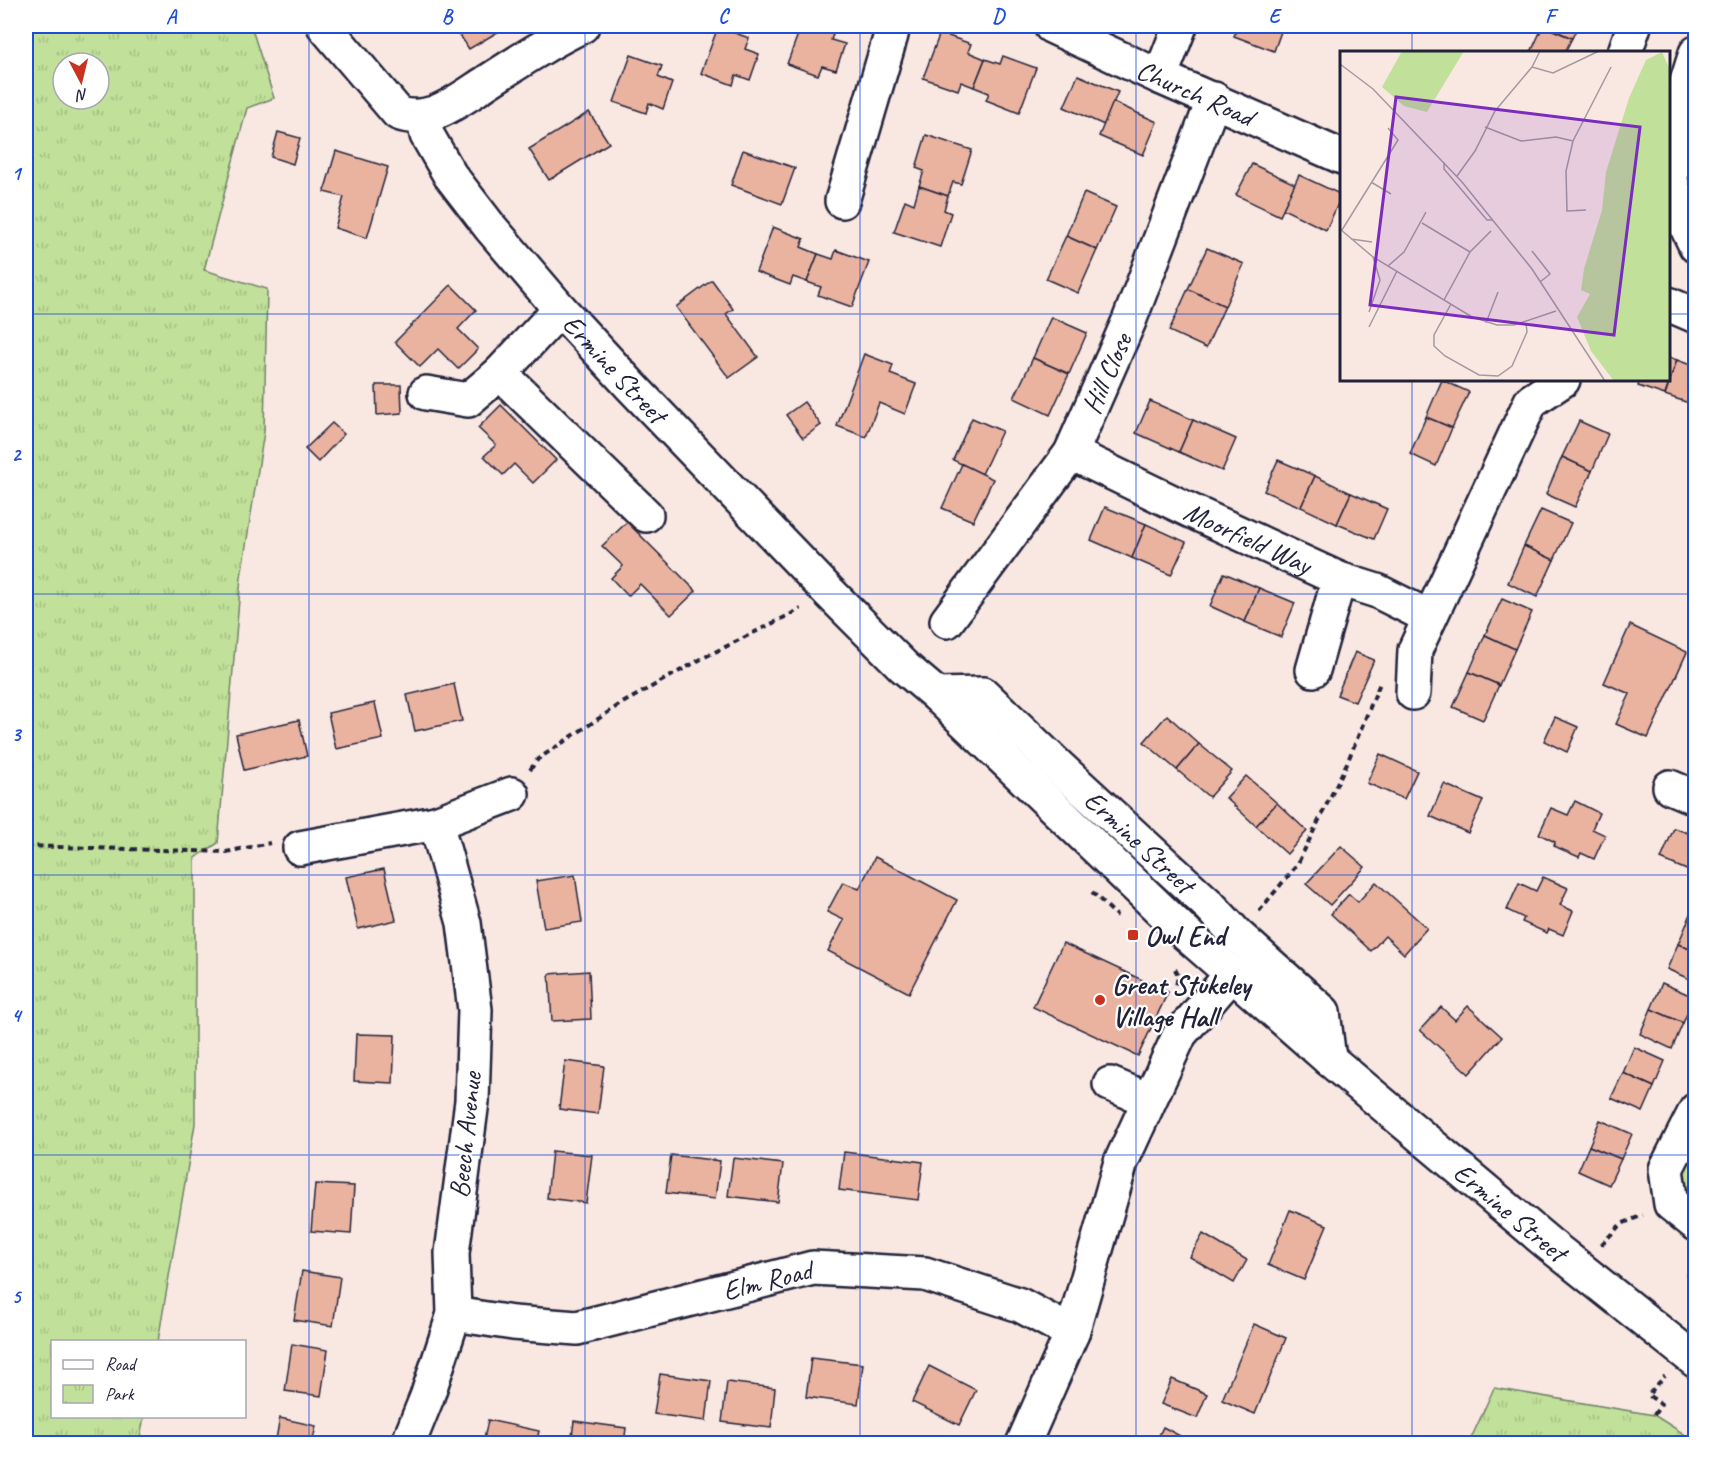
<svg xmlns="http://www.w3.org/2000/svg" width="1721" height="1469" font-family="Caveat,sans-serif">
	<defs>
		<pattern id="park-tufts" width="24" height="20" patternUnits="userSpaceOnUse" patternTransform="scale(1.5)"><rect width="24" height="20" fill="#c1e099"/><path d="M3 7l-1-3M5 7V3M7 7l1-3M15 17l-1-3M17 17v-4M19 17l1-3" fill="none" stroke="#a6c085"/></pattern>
	</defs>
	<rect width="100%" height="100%" fill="#f9e8e2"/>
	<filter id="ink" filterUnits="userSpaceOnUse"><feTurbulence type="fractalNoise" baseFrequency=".0167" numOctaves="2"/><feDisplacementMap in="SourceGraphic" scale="12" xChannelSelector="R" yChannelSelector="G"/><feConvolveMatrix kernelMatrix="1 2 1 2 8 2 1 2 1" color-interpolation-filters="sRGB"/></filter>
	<g filter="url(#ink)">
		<polygon fill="#c1e099" stroke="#72816a" stroke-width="1.5" points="1695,1132 1695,1204 1682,1193 1678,1174"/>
		<g fill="url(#park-tufts)" stroke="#72816a" stroke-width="1.5" fill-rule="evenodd">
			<path d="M26,26H251L274,98L247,108L204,270L267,289L264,432L241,577L218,843L195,858V1124L158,1341L52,1342V1416L144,1417L139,1443H26ZM63,63H99V99H63Z"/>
			<polygon points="1494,1388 1654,1415 1695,1441 1695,1443 1469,1443"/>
		</g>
		<g fill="#eab3a0" stroke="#22223b" stroke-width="1.5">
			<polygon points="454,26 508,26 469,49"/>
			<polygon points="801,26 829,26 835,28 831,40 845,44 836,70 822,66 818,75 787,64"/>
			<polygon points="1238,26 1283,26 1274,51 1234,36"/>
			<polygon points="1543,26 1572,38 1565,52 1531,52"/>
			<polygon points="1545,26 1578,26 1572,38"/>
			<polygon points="718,27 749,38 745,49 759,54 750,80 736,75 733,85 701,73"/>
			<polygon points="940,33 971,44 968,52 985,59 974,87 961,82 958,90 923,78"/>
			<polygon points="631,55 662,66 658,77 672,83 663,109 649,103 646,113 614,102"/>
			<polygon points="1003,56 1036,68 1019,113 986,100 989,93 974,87 985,59 1000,64"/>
			<polygon points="1078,75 1118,92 1104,125 1064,107"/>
			<polygon points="1113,102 1157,122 1143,155 1099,136"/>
			<polygon points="589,112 609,143 549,180 529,149"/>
			<polygon points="278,132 300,138 293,164 271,157"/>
			<polygon points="926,135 972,150 961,184 953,182 948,196 919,186 924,171 916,168"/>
			<polygon points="743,150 795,168 782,204 731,185"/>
			<polygon points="336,151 388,167 367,238 335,228 344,197 324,192"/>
			<polygon points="1252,164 1295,184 1280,216 1236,195"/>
			<polygon points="1299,175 1342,195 1326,230 1283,209"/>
			<polygon points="919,186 948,196 944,210 951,213 940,247 894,232 905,200 914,204"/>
			<polygon points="1084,193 1116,207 1097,250 1066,236"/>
			<polygon points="773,227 804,239 801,247 818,254 807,282 793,277 790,285 756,272"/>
			<polygon points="1066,236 1097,250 1078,293 1046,279"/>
			<polygon points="1207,248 1244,264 1225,306 1188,289"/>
			<polygon points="836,250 869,262 852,307 818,295 821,287 807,282 818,254 833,259"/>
			<polygon points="712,280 733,309 726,314 758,357 729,378 676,307"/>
			<polygon points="451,285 476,310 458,329 478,349 458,369 438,349 420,367 395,342"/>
			<polygon points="1188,289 1225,306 1206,348 1169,331"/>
			<polygon points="1051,317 1087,333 1069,374 1033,358"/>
			<polygon points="864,354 893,365 890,374 916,384 905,414 879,403 866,437 837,426"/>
			<polygon points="1668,357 1677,360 1665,395 1638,386 1640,380 1668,380"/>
			<polygon points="1033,358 1069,374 1050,415 1014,398"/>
			<polygon points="1677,360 1696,367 1696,394 1692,404 1665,395"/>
			<polygon points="1442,380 1469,392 1452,428 1426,417"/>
			<polygon points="376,385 401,385 402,413 377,415"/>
			<polygon points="1150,401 1193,420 1179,452 1136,433"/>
			<polygon points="804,402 821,425 803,438 786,415"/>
			<polygon points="501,405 556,460 533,483 514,464 503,475 484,456 496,445 478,428"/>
			<polygon points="1426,417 1452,428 1436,466 1410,454"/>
			<polygon points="972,418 1002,431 982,474 953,460"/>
			<polygon points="1193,420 1236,439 1222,471 1179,452"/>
			<polygon points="1579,421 1608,434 1592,471 1562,457"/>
			<polygon points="332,423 344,434 318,462 305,449"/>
			<polygon points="1562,457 1592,471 1575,507 1546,494"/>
			<polygon points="1278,460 1315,476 1301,507 1264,491"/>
			<polygon points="962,464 993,479 973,521 942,508"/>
			<polygon points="1315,476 1351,493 1337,524 1301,507"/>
			<polygon points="1351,493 1387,509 1374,539 1337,524"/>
			<polygon points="1105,507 1146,524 1132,558 1091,540"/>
			<polygon points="1541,510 1571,523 1554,560 1524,546"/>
			<polygon points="627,522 696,591 671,615 640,584 628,596 611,578 623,566 602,546"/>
			<polygon points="1146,524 1186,542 1171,575 1132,558"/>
			<polygon points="1524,546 1554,560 1537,597 1508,583"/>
			<polygon points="1224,573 1259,588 1245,622 1210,606"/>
			<polygon points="1259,588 1295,603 1281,637 1245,622"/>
			<polygon points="1502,599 1532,612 1515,649 1485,635"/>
			<polygon points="1630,625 1687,652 1648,738 1616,724 1630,694 1604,683"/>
			<polygon points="1485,635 1515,649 1499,685 1469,672"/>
			<polygon points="1355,652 1374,660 1355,702 1337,695"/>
			<polygon points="1469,672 1499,685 1483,720 1453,707"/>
			<polygon points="454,684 462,721 415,731 407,695"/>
			<polygon points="375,703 383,739 336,749 328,713"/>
			<polygon points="1167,715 1199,744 1177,770 1144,742"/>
			<polygon points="1555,717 1578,727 1567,752 1544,741"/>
			<polygon points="299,720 307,756 244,770 236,734"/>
			<polygon points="1199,744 1232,771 1209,797 1177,770"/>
			<polygon points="1380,754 1417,771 1404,799 1367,783"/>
			<polygon points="1246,776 1277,803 1256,826 1226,798"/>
			<polygon points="1444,784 1483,801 1468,833 1430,816"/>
			<polygon points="1575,801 1599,813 1592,829 1605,835 1594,859 1581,853 1579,857 1554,846 1555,842 1539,834 1551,808 1568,815"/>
			<polygon points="1277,803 1307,831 1287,854 1256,826"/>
			<polygon points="1674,828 1696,836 1696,874 1661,859"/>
			<polygon points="1341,846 1365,867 1330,905 1306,884"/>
			<polygon points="875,857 957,900 909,993 828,951 844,920 827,912 843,882 859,889"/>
			<polygon points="384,869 396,920 358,929 346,877"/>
			<polygon points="575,875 582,922 544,928 536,881"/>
			<polygon points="1543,877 1568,888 1560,905 1573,911 1563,935 1549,929 1547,933 1522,922 1524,918 1507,910 1519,883 1536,891"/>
			<polygon points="1376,882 1427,928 1404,954 1385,936 1371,951 1331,914 1349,894 1358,902"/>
			<polygon points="1694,907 1696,907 1696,952 1678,944"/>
			<polygon points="1063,943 1168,992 1138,1056 1033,1007"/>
			<polygon points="1678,944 1696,952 1696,982 1667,969"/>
			<polygon points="589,971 591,1019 552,1021 549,974"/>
			<polygon points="1662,983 1694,997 1683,1023 1651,1009"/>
			<polygon points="1468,1006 1502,1037 1469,1074 1420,1030 1441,1007 1455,1020"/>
			<polygon points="1651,1009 1683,1023 1672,1049 1640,1034"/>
			<polygon points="356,1034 395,1035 393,1083 354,1081"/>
			<polygon points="1634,1047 1665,1061 1654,1087 1623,1073"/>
			<polygon points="565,1061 604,1066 598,1114 559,1109"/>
			<polygon points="1623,1073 1654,1087 1643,1112 1611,1098"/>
			<polygon points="1600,1120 1632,1134 1621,1159 1589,1146"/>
			<polygon points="1589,1146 1621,1159 1609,1185 1578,1171"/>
			<polygon points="552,1151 592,1155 586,1203 547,1198"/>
			<polygon points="844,1152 923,1162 918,1200 839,1190"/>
			<polygon points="671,1155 720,1161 715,1199 666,1193"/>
			<polygon points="733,1158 783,1164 778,1202 728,1196"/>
			<polygon points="315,1184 354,1186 351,1234 311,1231"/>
			<polygon points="1290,1210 1327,1225 1304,1280 1268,1265"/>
			<polygon points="1203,1234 1247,1260 1234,1283 1190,1257"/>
			<polygon points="1696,1255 1696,1279 1687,1275"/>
			<polygon points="302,1271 340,1277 333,1326 294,1320"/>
			<polygon points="1254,1324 1286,1338 1255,1414 1222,1400"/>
			<polygon points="292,1344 328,1350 321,1396 285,1391"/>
			<polygon points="811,1358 863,1364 858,1404 806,1397"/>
			<polygon points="929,1366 976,1390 959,1425 912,1402"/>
			<polygon points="660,1374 711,1381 706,1421 654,1414"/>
			<polygon points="1172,1379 1207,1394 1197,1418 1161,1404"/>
			<polygon points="727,1382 775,1388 771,1428 722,1422"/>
			<polygon points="280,1418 316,1426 312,1444 275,1444"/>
			<polygon points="488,1420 539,1431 536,1444 483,1444"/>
			<polygon points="574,1421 626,1428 624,1444 571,1444"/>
			<polygon points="1163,1427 1195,1444 1155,1444"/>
		</g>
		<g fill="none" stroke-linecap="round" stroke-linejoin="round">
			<g stroke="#22223b" stroke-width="38">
				<g id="minor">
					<path d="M324,26L398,113C410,118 422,117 434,113C453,106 470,93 487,82C518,62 549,42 582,26"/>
					<path id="s1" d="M1051,26L1160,77L1342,157"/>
					<polyline points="1625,52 1634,26"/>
					<polyline points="1696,53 1679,107 1671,180 1681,215 1696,246"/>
					<polyline points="1160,77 1180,26"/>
					<path id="s2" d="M423,116L427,135L450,175L490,227L560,309L631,386L829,592L904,667L937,695L1186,934L1232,974L1329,1059L1549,1244L1696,1361"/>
					<polyline points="842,201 891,35 893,26"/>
					<polyline points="1668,304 1696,316"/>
					<polyline points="560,309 500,373 646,515"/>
					<polyline points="426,393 468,400 500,373"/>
					<path id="s3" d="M1071,453L1191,511L1339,579L1377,591L1429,617"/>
					<path id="s4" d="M947,621L1071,453L1129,321L1214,99"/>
					<polyline points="1313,670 1339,579"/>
					<polyline points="1413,693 1415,650 1531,401 1563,380"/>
					<path id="s5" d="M937,695L983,694L1059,767L1210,906L1237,935L1323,1012L1329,1059"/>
					<polyline points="1670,787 1696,798"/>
					<polyline points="436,823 512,794"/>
					<polyline points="300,848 436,823 464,923 475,1010 472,1101 452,1253 454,1314 427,1397 408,1444"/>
					<polyline points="1110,1084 1149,1100"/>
					<polyline points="1696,1110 1666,1169 1671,1204 1696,1224"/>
					<path id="s6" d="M454,1314L513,1323L577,1328L813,1268L925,1274L1020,1305L1072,1333"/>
					<polyline points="1023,1444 1072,1333 1121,1162 1180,1034 1232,974"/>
				</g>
			</g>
			<g stroke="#22223b" stroke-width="4" stroke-dasharray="6 4.5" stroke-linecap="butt">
				<polyline points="530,770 538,759 619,705 703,658 801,609"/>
				<polyline points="26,846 226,852 270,843"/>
				<polyline points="1092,892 1117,916"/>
				<polyline points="1259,911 1297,865 1347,763 1380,683"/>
				<polyline points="1175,969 1178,975 1176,987"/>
				<polyline points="1601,1245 1621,1224 1643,1215"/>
				<polyline points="1654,1415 1661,1404 1648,1395 1665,1376"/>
			</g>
			<use href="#minor" stroke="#fff" stroke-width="33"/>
		</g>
	</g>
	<path fill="none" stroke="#1d4ed8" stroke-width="1.5" stroke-opacity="0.55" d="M309,26V1444M585,26V1444M860,26V1444M1136,26V1444M1412,26V52M26,314H1342M1668,314H1696M1412,380V1444M26,594H1696M26,875H1696M26,1155H1696"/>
	<g fill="#c8321e" stroke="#fff" stroke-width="2">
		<rect x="1127" y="929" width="12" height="12" rx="3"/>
		<circle cx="1100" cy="1000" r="6"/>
	</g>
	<g text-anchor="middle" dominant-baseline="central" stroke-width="4.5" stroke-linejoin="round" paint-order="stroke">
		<g font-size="28" fill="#22223b" stroke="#fff">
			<text stroke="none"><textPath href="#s1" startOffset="159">Church Road</textPath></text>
			<text stroke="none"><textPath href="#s2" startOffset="320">Ermine Street</textPath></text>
			<text stroke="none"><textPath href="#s4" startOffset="296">Hill Close</textPath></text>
			<text stroke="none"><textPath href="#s3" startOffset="196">Moorfield Way</textPath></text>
			<text stroke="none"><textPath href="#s5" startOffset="261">Ermine Street</textPath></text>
			<text transform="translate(465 1135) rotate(-84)">Beech Avenue</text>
			<text stroke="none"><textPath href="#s2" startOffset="1551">Ermine Street</textPath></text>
			<text stroke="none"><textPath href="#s6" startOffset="320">Elm Road</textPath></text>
		</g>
		<g font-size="28" font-weight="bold" fill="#22223b" stroke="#fff" text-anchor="start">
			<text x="1145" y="935">Owl End</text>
			<text x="1112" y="984">Great Stukeley<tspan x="1112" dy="32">Village Hall</tspan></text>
		</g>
	</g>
	<g transform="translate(1340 51)">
		<rect width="330" height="330" fill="#f9e8e2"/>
		<path d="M62,0H124L87,61L64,55L42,36ZM322,1L330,19V330H274L251,300L237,266L250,243L241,239L244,218L262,159L266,121L289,47L306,9Z" fill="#c1e099"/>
		<path fill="none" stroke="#a3999f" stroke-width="1.5" d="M0,13L33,38L122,131L192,218L265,330M192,16L213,22L259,0M145,76L181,90L216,86L233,90M104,111V118L147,169H153M117,125L135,100L155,60L192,16L200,0M31,131L51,143M246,159L227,160L226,120L233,90L271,16M82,172L130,201M0,178L33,206L132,266L157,274H174L216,260M2,179L58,89L48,77M11,188L32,191M192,200L210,223L200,231M48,215L64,201L86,161M104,249L130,201L151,180M111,253L94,284V295L105,305L139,324L158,325L172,315L187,281L186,272M29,261L40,229L33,206M146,272L158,241M29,276L57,220"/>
		<path fill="#7b2cbf" fill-opacity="0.15" stroke="#7b2cbf" stroke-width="3" d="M56,46L300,76L274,284L30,254Z"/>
		<rect width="330" height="330" fill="none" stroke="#22223b" stroke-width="3"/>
	</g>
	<rect width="1721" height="1469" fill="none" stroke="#fff" stroke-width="66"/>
	<rect x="51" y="1340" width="195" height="78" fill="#ffffff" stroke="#a7a7b1" stroke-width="1.5"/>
	<rect x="63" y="1360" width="30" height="9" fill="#ffffff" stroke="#a7a7b1" stroke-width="1.5"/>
	<text x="105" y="1370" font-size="18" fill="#22223b">Road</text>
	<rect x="63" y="1385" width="30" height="18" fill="url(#park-tufts)" stroke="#a7a7b1" stroke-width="1.5"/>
	<text x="105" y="1400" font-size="18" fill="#22223b">Park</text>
	<g transform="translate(81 81) rotate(173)"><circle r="28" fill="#ffffff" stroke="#a7a7b1" stroke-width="1.5"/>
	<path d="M0-4.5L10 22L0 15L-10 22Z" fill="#c8321e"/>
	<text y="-9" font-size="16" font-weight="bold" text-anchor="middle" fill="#22223b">N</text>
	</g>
	<rect x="33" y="33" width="1655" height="1403" fill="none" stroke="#1d4ed8" stroke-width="2"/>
	<g font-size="20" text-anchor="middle" font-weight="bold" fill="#1d4ed8">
		<text x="171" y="23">A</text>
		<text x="447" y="23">B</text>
		<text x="723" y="23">C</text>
		<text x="998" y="23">D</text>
		<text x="1274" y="23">E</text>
		<text x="1550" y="23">F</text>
		<text x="16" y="180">1</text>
		<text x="16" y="461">2</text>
		<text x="16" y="741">3</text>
		<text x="16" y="1022">4</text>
		<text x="16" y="1303">5</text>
	</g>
</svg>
